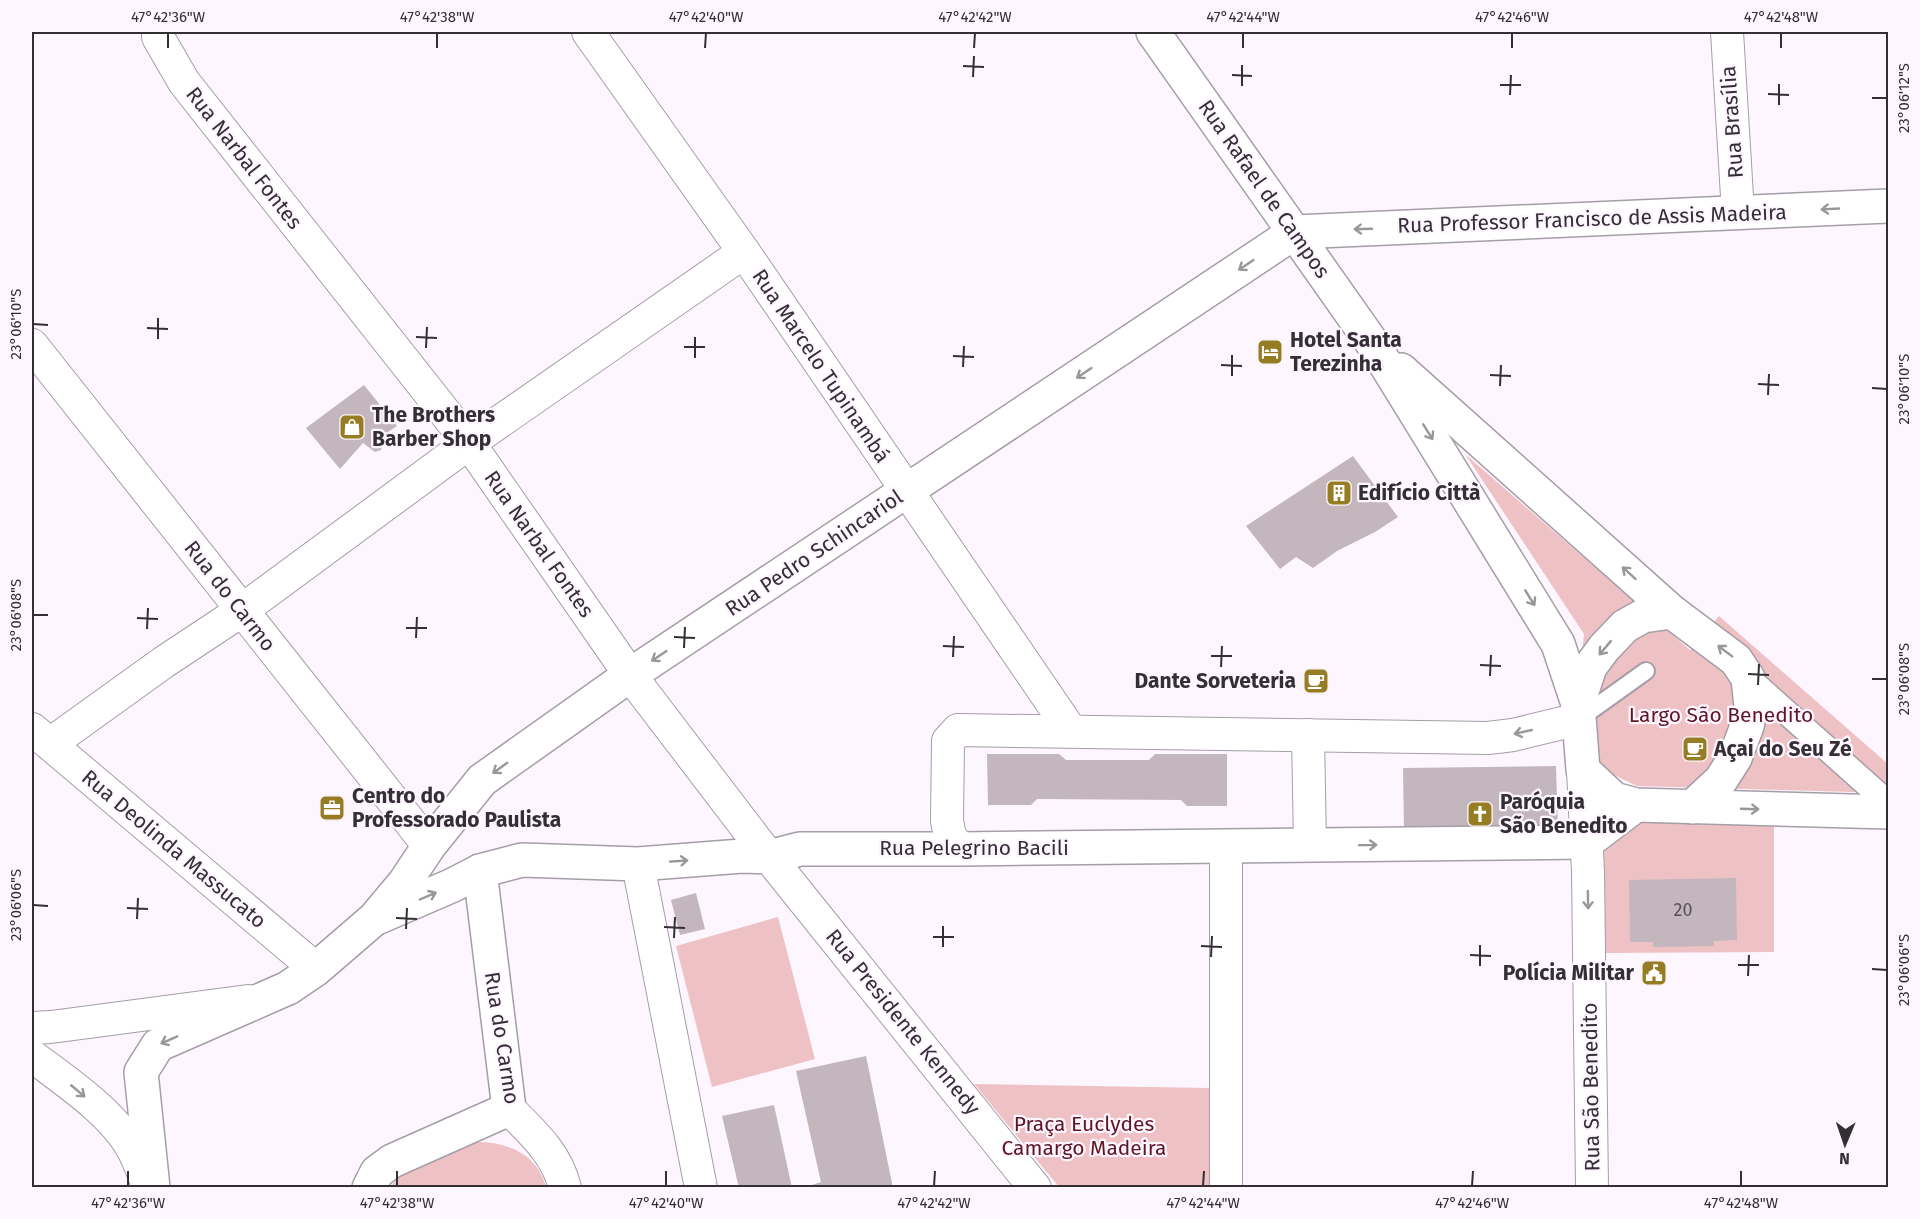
<svg xmlns="http://www.w3.org/2000/svg" width="1920" height="1219" font-family="'Fira Sans',sans-serif">
	<rect width="100%" height="100%" fill="#fdf6ff"/>
	<g fill="#eec2c5">
		<polygon points="1465,454 1690,650 1719,616 1888,764 1888,793 1637,786 1616,776 1600,764 1581,665 1584,634"/>
		<polygon points="1774,819 1774,952 1605,953 1604,851 1640,820"/>
		<polygon points="778,917 815,1059 712,1087 676,946"/>
		<polygon points="974,1084 1209,1088 1209,1187 1059,1187"/>
		<path d="M474,1142C506,1141 537,1153 546,1187L389,1188L405,1171Z"/>
	</g>
	<g fill="#c4b6bd">
		<polygon points="364,385 397,426 382,436 383,442 381,450 375,452 363,443 340,469 306,428"/>
		<polygon points="1353,456 1398,517 1375,532 1337,551 1313,568 1296,557 1280,569 1246,526"/>
		<polygon points="987,754 1059,754 1066,760 1149,760 1155,754 1227,754 1227,806 1187,806 1181,800 1037,799 1031,805 988,805"/>
		<polygon points="1556,766 1558,831 1404,832 1403,768"/>
		<polygon points="1736,878 1737,940 1714,941 1714,946 1653,947 1653,942 1630,942 1629,880"/>
		<polygon points="696,893 705,929 680,935 671,900"/>
		<polygon points="866,1056 893,1188 803,1188 821,1182 796,1071"/>
		<polygon points="774,1105 792,1188 739,1188 722,1116"/>
	</g>
	<g fill="none" stroke-linecap="round" stroke-linejoin="round">
		<g stroke="#a59da7" stroke-width="20">
			<polyline id="service" points="1579,719 1646,671"/>
		</g>
		<g stroke="#a59da7" stroke-width="27">
			<polyline id="pedestrian" points="1748,678 1888,803"/>
		</g>
		<g stroke="#a59da7" stroke-width="34">
			<g id="minor">
				<polyline points="158,32 158,37 184,82 469,443 630,675 769,857 1035,1188"/>
				<polyline points="588,32 744,252 1071,731"/>
				<polyline points="1727,32 1738,213"/>
				<polyline points="32,345 429,846"/>
				<polyline points="32,729 316,969"/>
				<polyline points="1308,735 1310,845"/>
				<polyline points="50,744 164,662 241,611 469,443 744,252"/>
				<polyline points="1583,770 1588,872 1592,1188"/>
				<polyline points="960,849 950,836 947,821 948,741 958,730 1488,738 1513,735 1579,719"/>
				<polyline points="638,864 701,1188"/>
				<polyline points="32,1028 51,1027 248,1001"/>
				<path d="M32,1056C64,1080 112,1112 132,1148C139,1160 143,1174 149,1187"/>
				<path d="M509,1109C533,1133 557,1154 565,1188"/>
				<polyline points="1226,1188 1226,846"/>
			</g>
		</g>
		<g stroke="#a59da7" stroke-width="36">
			<g id="tertiary">
				<polyline points="379,917 453,885 480,871 522,860 638,864 742,856 769,857 800,849 960,849 1587,842 1636,805"/>
				<polyline points="153,1188 141,1072 158,1045 288,988 316,969 374,919 405,882 429,846 482,780 630,675 1295,232"/>
				<polyline points="369,1188 377,1172 392,1161 509,1109 480,871"/>
			</g>
		</g>
		<g stroke="#a59da7" stroke-width="36">
			<g id="secondary">
				<polyline points="1153,32 1375,347 1558,644 1578,704 1583,770 1614,799 1636,805 1888,812"/>
				<polyline points="1295,232 1888,206"/>
				<polyline points="1401,370 1672,612 1736,660 1748,678 1751,706 1747,726 1735,758 1721,780 1692,807"/>
				<polyline points="1578,704 1590,667 1604,648 1625,626 1643,616 1672,612"/>
			</g>
		</g>
		<use href="#service" stroke="#fff" stroke-width="16"/>
		<use href="#pedestrian" stroke="#fff" stroke-width="24"/>
		<use href="#minor" stroke="#fff" stroke-width="32"/>
		<use href="#tertiary" stroke="#fff" stroke-width="33"/>
		<use href="#secondary" stroke="#fff" stroke-width="33"/>
	</g>
	<defs><path id="oneway-shaft" d="M-6 0H5M1.5-3L5.5 0L1.5 3" fill="none" stroke-width="1.6" stroke-linecap="round" stroke-linejoin="round" transform="scale(1.5)"/></defs>
	<g stroke="#99979a">
		<use href="#oneway-shaft" transform="translate(1830 209) rotate(177)"/>
		<use href="#oneway-shaft" transform="translate(1363 229) rotate(178)"/>
		<use href="#oneway-shaft" transform="translate(1246 265) rotate(146)"/>
		<use href="#oneway-shaft" transform="translate(1084 373) rotate(146)"/>
		<use href="#oneway-shaft" transform="translate(1428 432) rotate(58)"/>
		<use href="#oneway-shaft" transform="translate(1629 573) rotate(-138)"/>
		<use href="#oneway-shaft" transform="translate(1530 598) rotate(58)"/>
		<use href="#oneway-shaft" transform="translate(1605 648) rotate(130)"/>
		<use href="#oneway-shaft" transform="translate(1725 651) rotate(-143)"/>
		<use href="#oneway-shaft" transform="translate(659 656) rotate(146)"/>
		<use href="#oneway-shaft" transform="translate(1523 732) rotate(167)"/>
		<use href="#oneway-shaft" transform="translate(500 768) rotate(144)"/>
		<use href="#oneway-shaft" transform="translate(1750 809) rotate(2)"/>
		<use href="#oneway-shaft" transform="translate(1368 845) rotate(-1)"/>
		<use href="#oneway-shaft" transform="translate(679 861) rotate(-4)"/>
		<use href="#oneway-shaft" transform="translate(428 896) rotate(-23)"/>
		<use href="#oneway-shaft" transform="translate(1588 900) rotate(89)"/>
		<use href="#oneway-shaft" transform="translate(169 1040) rotate(156)"/>
		<use href="#oneway-shaft" transform="translate(78 1091) rotate(40)"/>
	</g>
	<path fill="none" stroke="#332f34" stroke-width="2" d="M168,48V33M437,48V33M705,48L706,33M974,48L975,33M1243,48V33M1512,48V33M1781,48V33M963,66L984,67M1232,75L1252,76M973,77L974,56M1500,85H1521M1242,86V65M1768,94L1789,95M1510,95L1511,75M1872,98H1887M1779,105V84M33,324L48,325M147,328L168,329M416,337L437,338M158,339V318M684,347H705M426,348L427,327M953,356L974,357M695,358V337M1221,365L1242,366M963,367L964,346M1490,375L1511,376M1232,376V355M1758,384L1779,385M1500,386L1501,365M1872,388L1887,389M1768,395L1769,374M33,615H48M137,618L158,619M406,628H427M147,629L148,608M674,637L695,638M416,638L417,617M943,646L964,647M684,648L685,627M1211,656H1232M953,657L954,636M1480,665L1501,666M1221,667L1222,646M1748,674L1769,675M1490,676L1491,655M1872,679H1887M1758,685L1759,664M33,905L48,906M127,908L148,909M396,918L417,919M137,919L138,898M664,927L685,928M406,929L407,908M933,937H954M674,938L675,917M1201,946L1222,947M943,947V926M1470,955L1491,956M1211,957L1212,936M1738,965H1759M1480,966V945M1872,969L1887,970M1748,976L1749,955M128,1186V1171M397,1186V1171M666,1186V1171M934,1186L935,1171M1203,1186L1204,1171M1472,1186L1473,1171M1741,1186V1171"/>
	<defs>
		<g id="hotel-square" transform="scale(1.35)"><rect x="-9" y="-9" width="18" height="18" rx="4" fill="#967d24" stroke="#fdf6ff"/><path d="M-6-4.5h1.5V1H6V5H4.5V3h-9V5H-6ZM-4 0a1.8 1.8 0 1 1 3.6 0ZM.5 0V-2.5h3Q6-2.5 6 0Z" fill="#fff"/></g>
		<g id="shop-square" transform="scale(1.35)"><rect x="-9" y="-9" width="18" height="18" rx="4" fill="#967d24" stroke="#fdf6ff"/><path d="M-5-2.5h2.3a2.7 3.5 0 0 1 5.4 0H5L5.5 6h-11ZM-1.5-2.5h3a1.5 2.3 0 0 0-3 0Z" fill="#fff"/></g>
		<g id="building-square" transform="scale(1.35)"><rect x="-9" y="-9" width="18" height="18" rx="4" fill="#967d24" stroke="#fdf6ff"/><path d="M-4-6H4V6H1V3H-1V6H-4ZM-2.5-4.3h1.7v1.8h-1.7ZM.8-4.3h1.7v1.8H.8ZM-2.5-1h1.7V.8h-1.7ZM.8-1h1.7V.8H.8Z" fill="#fff"/></g>
		<g id="cafe-square" transform="scale(1.35)"><rect x="-9" y="-9" width="18" height="18" rx="4" fill="#967d24" stroke="#fdf6ff"/><path d="M-5.5-4.5H6V0H3Q3 3.5 0 3.5H-2.5Q-5.5 3.5-5.5 0ZM3-3.2v2h1.7v-2ZM-6 4.5H4V6H-6Z" fill="#fff"/></g>
		<g id="office-square" transform="scale(1.35)"><rect x="-9" y="-9" width="18" height="18" rx="4" fill="#967d24" stroke="#fdf6ff"/><path d="M-6-3h4V-5.5h4V-3h4V5H-6ZM-1-4.5V-3h2v-1.5ZM-6 0V1H6V0Z" fill="#fff"/></g>
		<g id="church-square" transform="scale(1.35)"><rect x="-9" y="-9" width="18" height="18" rx="4" fill="#967d24" stroke="#fdf6ff"/><path d="M-1.2-6h2.4v3.5h3.3v2.4h-3.3V6h-2.4V-.1h-3.3v-2.4h3.3Z" fill="#fff"/></g>
		<g id="civic-square" transform="scale(1.35)"><rect x="-9" y="-9" width="18" height="18" rx="4" fill="#967d24" stroke="#fdf6ff"/><path d="M-.6-6.5H3V-4.5H.6V-3L4-1V1h2V6H-6V1h2V-1L-.6-3ZM-1.2 2.5V6h2.4V2.5Z" fill="#fff"/></g>
	</defs>
	<g fill-rule="evenodd">
		<use href="#hotel-square" x="1270" y="352"/>
		<use href="#shop-square" x="352" y="427"/>
		<use href="#building-square" x="1339" y="493"/>
		<use href="#cafe-square" x="1316" y="681"/>
		<use href="#cafe-square" x="1695" y="749"/>
		<use href="#office-square" x="332" y="808"/>
		<use href="#church-square" x="1480" y="814"/>
		<use href="#civic-square" x="1654" y="973"/>
	</g>
	<g text-anchor="middle" dominant-baseline="central" stroke-width="4.5" stroke-linejoin="round" paint-order="stroke">
		<g font-size="18" fill="#575156">
			<text x="1683" y="910">20</text>
		</g>
		<g font-size="21" fill="#332f34" stroke="#fdf6ff">
			<text transform="translate(1732 122) rotate(-94)">Rua Brasília</text>
			<text transform="translate(244 158) rotate(52)">Rua Narbal Fontes</text>
			<text transform="translate(1264 189) rotate(55)">Rua Rafael de Campos</text>
			<text transform="translate(1592 219) rotate(-2)">Rua Professor Francisco de Assis Madeira</text>
			<text transform="translate(821 366) rotate(56)">Rua Marcelo Tupinambá</text>
			<text transform="translate(539 544) rotate(55)">Rua Narbal Fontes</text>
			<text transform="translate(814 553) rotate(-34)">Rua Pedro Schincariol</text>
			<text transform="translate(230 596) rotate(52)">Rua do Carmo</text>
			<text x="974" y="848">Rua Pelegrino Bacili</text>
			<text transform="translate(174 849) rotate(40)">Rua Deolinda Massucato</text>
			<text transform="translate(903 1022) rotate(51)">Rua Presidente Kennedy</text>
			<text transform="translate(502 1038) rotate(81)">Rua do Carmo</text>
			<text transform="translate(1591 1087) rotate(-91)">Rua São Benedito</text>
		</g>
		<g font-size="21" font-weight="bold" fill="#332f34" stroke="#fdf6ff" text-anchor="start">
			<text x="1290" y="340">Hotel Santa<tspan x="1290" dy="24">Terezinha</tspan></text>
			<text x="372" y="415">The Brothers<tspan x="372" dy="24">Barber Shop</tspan></text>
			<text x="1358" y="493">Edifício Città</text>
			<text x="1296" y="681" text-anchor="end">Dante Sorveteria</text>
			<text x="1714" y="749">Açai do Seu Zé</text>
			<text x="352" y="796">Centro do<tspan x="352" dy="24">Professorado Paulista</tspan></text>
			<text x="1500" y="802">Paróquia<tspan x="1500" dy="24">São Benedito</tspan></text>
			<text x="1634" y="973" text-anchor="end">Polícia Militar</text>
		</g>
		<g font-size="21" fill="#601525" stroke="#fdf6ff">
			<text x="1721" y="715">Largo São Benedito</text>
			<text x="1084" y="1124">Praça Euclydes<tspan x="1084" dy="24">Camargo Madeira</tspan></text>
		</g>
	</g>
	<rect width="1920" height="1219" fill="none" stroke="#fdf6ff" stroke-width="66"/>
	<g transform="translate(1845 1144) rotate(182)" stroke="#fdf6ff" stroke-width="4.5" paint-order="stroke">
	<path d="M0-4.5L10 22L0 15L-10 22Z" fill="#332f34"/>
	<text y="-9" font-size="16" font-weight="bold" text-anchor="middle" fill="#332f34">N</text>
	</g>
	<rect x="33" y="33" width="1854" height="1153" fill="none" stroke="#332f34" stroke-width="2"/>
	<g font-size="15" text-anchor="middle" fill="#332f34">
		<text x="168" y="22">47°42'36"W</text>
		<text x="437" y="22">47°42'38"W</text>
		<text x="706" y="22">47°42'40"W</text>
		<text x="975" y="22">47°42'42"W</text>
		<text x="1243" y="22">47°42'44"W</text>
		<text x="1512" y="22">47°42'46"W</text>
		<text x="1781" y="22">47°42'48"W</text>
		<text transform="translate(1904 98) rotate(-90)" y="5">23°06'12"S</text>
		<text transform="translate(16 324) rotate(-90)" y="5">23°06'10"S</text>
		<text transform="translate(1904 389) rotate(-90)" y="5">23°06'10"S</text>
		<text transform="translate(16 615) rotate(-90)" y="5">23°06'08"S</text>
		<text transform="translate(1904 679) rotate(-90)" y="5">23°06'08"S</text>
		<text transform="translate(16 905) rotate(-90)" y="5">23°06'06"S</text>
		<text transform="translate(1904 970) rotate(-90)" y="5">23°06'06"S</text>
		<text x="128" y="1208">47°42'36"W</text>
		<text x="397" y="1208">47°42'38"W</text>
		<text x="666" y="1208">47°42'40"W</text>
		<text x="934" y="1208">47°42'42"W</text>
		<text x="1203" y="1208">47°42'44"W</text>
		<text x="1472" y="1208">47°42'46"W</text>
		<text x="1741" y="1208">47°42'48"W</text>
	</g>
</svg>
